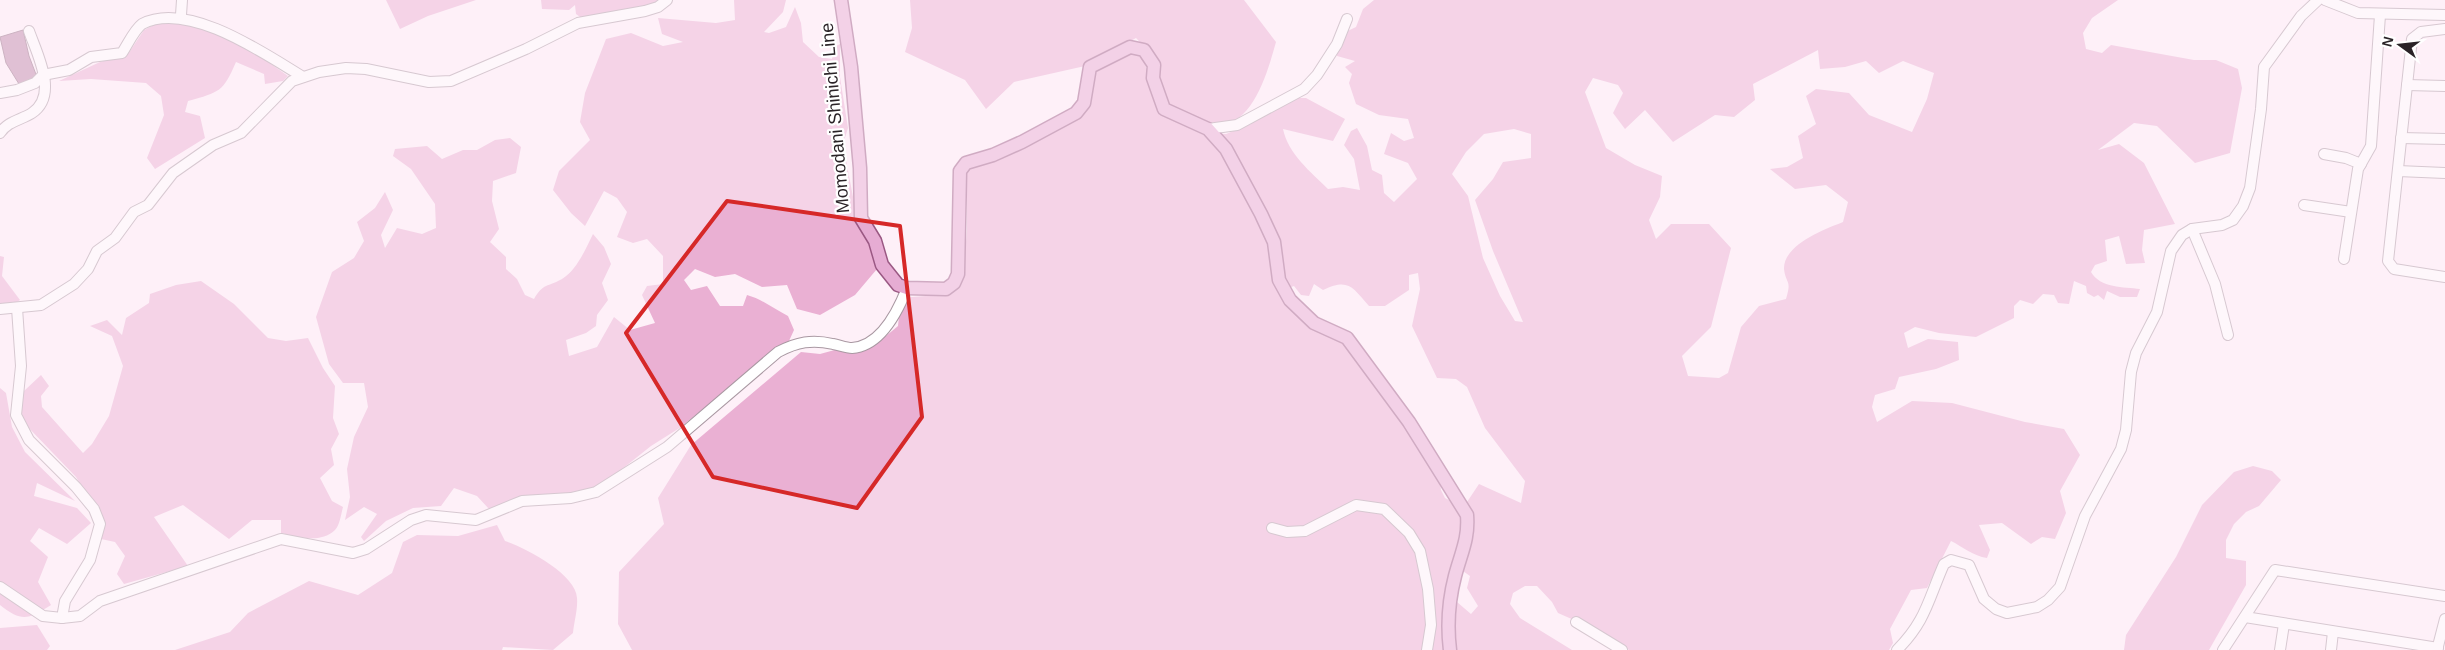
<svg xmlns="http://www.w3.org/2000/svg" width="2445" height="650" font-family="Arial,sans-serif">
	<rect width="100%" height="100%" fill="#fef0f8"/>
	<g fill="#eab0d3" fill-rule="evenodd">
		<polygon points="386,0 476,0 428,16 400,29"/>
		<polygon points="541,0 665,0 662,2 583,19 576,14 575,5 569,10 542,9"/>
		<path d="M734,0H786L783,12L764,32L769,33L786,27L795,7L801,23L803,42L819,57L832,59L834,47L840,44V77L848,128L843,144L857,218L874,245L877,269L855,295L820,315L797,309L787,285L762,287L735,274L715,277L695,269L684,280L691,290L707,286L720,306H743L747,295C762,299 774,309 788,316L794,330L789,341L678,429L651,446L607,481L582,493L520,500L489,509L477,496L454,488L441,506L413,508L386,521L364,541L361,537L377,514L364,507L345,520L350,497L347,469L354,437L368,407L364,383H343L329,364L316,317L332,272L354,258L364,241L357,222L375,208L385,192L393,210L381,235L385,248L397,228L422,234L436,228L435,204L411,169L393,156L395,149L427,146L442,159L463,150H477L495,140L510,138L521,147L516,173L493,181L492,201L499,229L490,242L506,257V269L517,279L525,295L534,299C543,283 548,287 562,279C577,270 586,248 593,234L604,247L611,264L602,283L608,300L597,315L596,326L586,333L566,340L569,356L597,347L614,317L630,330L655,323L642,295L647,286L663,284V256L647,239L633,243L617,237L627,212L617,198L604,191L585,226L571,213L553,190L559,171L590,140L580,122L585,93L606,39L631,33L663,46L683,42L662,34L658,18L716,23L735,20Z"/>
		<path d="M910,0H1244L1276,42C1268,70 1252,132 1212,124C1198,122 1182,112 1168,107L1153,56L1136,38L1085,66L1014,82L986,109L965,80L905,52L912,28Z"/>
		<path d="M1374,0H2118L2092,18L2083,33L2086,49L2102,53L2111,45L2194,60H2216L2238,69L2242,88L2230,153L2195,163L2157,126L2134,123L2098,150L2119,144L2144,163L2175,224L2144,230L2142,250L2145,263L2126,264L2119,236L2105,240L2107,261L2095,265L2091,272C2100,288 2124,287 2140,289L2137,297H2120L2107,291L2104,300L2098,295L2094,297L2087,293L2086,286L2074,281L2069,304L2058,303L2054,295L2043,294L2033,304L2020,300L2014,306V318L1976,337L1939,333L1915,327L1904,333L1908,348L1928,339L1958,342L1959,360L1936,369L1899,377L1895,389L1875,395L1872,407L1877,422L1912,401L1952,403L2025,422L2064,429L2080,455L2060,491L2066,513L2055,539L2042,537L2031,544L2002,523L1979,525L1990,550L1987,558C1973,556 1963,547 1951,541L1927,588L1911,590L1890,629L1893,643L1889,650H1629L1601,632L1558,613L1552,602L1537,586H1525L1513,593L1510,604L1520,618L1572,650H632L618,624L619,572L664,524L658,498L691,445L801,352L820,354L886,336L898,326L901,295L912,297L951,294L963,278L967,230V164L1009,155L1074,118L1089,104L1094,68L1128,50L1143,56L1159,114L1206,136L1220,148L1261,217L1269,240L1272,275L1281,298L1315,328L1345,340L1387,396L1385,402L1403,418L1440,481L1441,490L1445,498L1455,503L1461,511L1463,532L1444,597L1448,611L1457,602L1471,614L1478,606L1467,588L1470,576L1460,569L1474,533L1467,502L1479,484L1521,503L1525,481L1485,428L1467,387L1456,379L1437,378L1412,326L1420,289L1418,273L1409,275V290L1385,306H1369C1352,287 1349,278 1323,290L1314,284L1309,296L1301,295L1294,286L1286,289L1268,217L1227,149L1213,133L1226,134L1251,124L1272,104L1283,98H1306L1345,119L1333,141L1283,129C1288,154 1311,172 1328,189L1343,187L1360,190L1354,159L1344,145L1351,131L1357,128L1367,146L1372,170L1382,175L1384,193L1394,202L1417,179L1408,163L1384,154L1391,133L1404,141L1414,138L1408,119L1379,115L1356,104L1349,83L1352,74L1345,67L1355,61L1337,56L1335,37L1356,27L1363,9ZM1818,50L1820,69L1845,67L1866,61L1879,73L1903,61L1934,73L1927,99L1912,132L1869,115L1849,93L1816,89L1806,96L1816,124L1798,136L1803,158L1787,167L1770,169L1795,189L1826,185L1848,202L1843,222C1825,229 1783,245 1784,269C1786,285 1792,279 1786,299L1759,306L1741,327L1728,373L1719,378L1688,376L1682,356L1711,327L1731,248L1709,224H1671L1656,239L1649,220L1660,197L1662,176L1635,165L1606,148L1585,92L1593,78L1618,85L1623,93L1613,113L1625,129L1645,110L1673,142L1715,115L1734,117L1755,100L1753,84ZM1514,129L1531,134V158L1503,162L1493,179L1475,200L1493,251L1523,322L1515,321L1500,296L1483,258L1468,196L1452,174L1466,152L1484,134Z"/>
		<path d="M181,21L233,37L288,76L283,81L265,84L264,74L236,62C223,92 220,92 188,101L185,112L200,116L205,138L155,169L147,158L164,115L161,96L146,83L91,79L59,81L100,62L128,54L144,30L158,23Z"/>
		<polygon points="0,256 4,257 2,276 20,300 13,305 0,306"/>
		<path d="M201,281L234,304L268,338L286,341L308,338L323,368L335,386L333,418L339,434L331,449L334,465L320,478L332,501L343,507C341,514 340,525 335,530C320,544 298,537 281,533V520H252L229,539L183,505L154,517L188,566L124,584L117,574L125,556L115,542L101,539L100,517L76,477L25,424L21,410L24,391L41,375L49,386L41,396L42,407L83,453L92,444L109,416L123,366L112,336L90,326L107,320L122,335L126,318L149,303L150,294L176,285Z"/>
		<path d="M0,388L6,393L12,427L25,452L75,501L37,483L34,496L77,508L91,523L67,544L39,528L30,541L48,557L38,582L51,605C28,619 23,623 0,605Z"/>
		<polygon points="2253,466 2272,471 2281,480 2259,506 2246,512 2234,524 2226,540 2226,558 2246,561 2246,585 2209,650 2124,650 2126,635 2176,557 2202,505 2234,472"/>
		<path d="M497,525L505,541C525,548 576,574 577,598C578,609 574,622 573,633L553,650L503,647L502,650H175L230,632L248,613L309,581L358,595L392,573L403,542L417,535L458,536Z"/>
		<polygon points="37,625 50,646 47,650 0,650 0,628"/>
	</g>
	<polygon fill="#bd86a8" stroke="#916881" points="23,30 29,56 37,77 19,84 6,63 0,37"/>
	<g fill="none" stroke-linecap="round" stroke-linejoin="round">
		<g stroke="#a998a2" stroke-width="12">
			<g id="minor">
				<polyline points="2325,0 2358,13 2445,15"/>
				<polyline points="181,15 182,0"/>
				<polyline points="2445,29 2421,32 2412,39 2388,261 2394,269 2445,277"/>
				<polyline points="2407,85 2445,86"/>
				<path d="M0,93L17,90L35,83L43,75L69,70L91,57L122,53C128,44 134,30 142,24C188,0 265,54 303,77"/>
				<polyline points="1208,129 1237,125 1304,89 1317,75 1337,44 1347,19"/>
				<path d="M0,133C8,121 21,120 32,113C59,95 37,54 29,31"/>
				<polyline points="2401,138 2445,139"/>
				<polyline points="2324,154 2346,158 2361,164"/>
				<polyline points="2398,171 2445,173"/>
				<polyline points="2304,205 2351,212"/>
				<polyline points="2192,229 2215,284 2228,335"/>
				<polyline points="2344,259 2358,169 2371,146 2380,15"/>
				<polyline points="17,308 21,366 16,415 29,440 76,487 94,509 100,524 90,560 65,601 62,618"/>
				<polyline points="0,309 41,305 74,284 88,269 97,251 115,238 134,212 148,205 173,173 213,145 241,133 292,81 319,72 346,68 366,69 429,82 451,81 526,49 578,23 645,11 658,7 667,0"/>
				<polyline points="1272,528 1287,532 1305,531 1356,505 1384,509 1409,533 1420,551 1428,589 1431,625 1427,650"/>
				<path d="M0,587L43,616L62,618L80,616L100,601L281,539L353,553L366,549L411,520L426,515L476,520L522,501L571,498L596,492L667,447L778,352C797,342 812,339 833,344C839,345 846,348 852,348C881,346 898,311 907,288"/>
				<polyline points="2245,617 2438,648"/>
				<polyline points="1576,622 1622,650"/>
				<path d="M1897,650C1926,621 1928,600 1944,564L1951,560L1969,565L1984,599L1996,609L2007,613L2037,607L2048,600L2060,587L2085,516L2121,449L2126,430L2131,372L2136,353L2157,312L2171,251L2182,235L2192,229L2222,225L2233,220L2243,206L2250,188L2261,109L2264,67L2301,16L2318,0"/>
				<polyline points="2223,650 2275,570 2445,596"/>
				<polyline points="2280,650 2284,624"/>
				<polyline points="2331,650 2333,632"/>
				<polyline points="2437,650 2445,619"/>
			</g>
		</g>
		<g stroke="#9a5883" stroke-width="15">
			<path id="major" d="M841,0L851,67L860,168L861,218L875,241L882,265L898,285L907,288L946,289L954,283L958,274L960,171L966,163L993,155L1022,142L1076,113L1084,103L1090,67L1130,47L1144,50L1154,65L1153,78L1164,109L1208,129L1226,149L1261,214L1274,242L1279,280L1290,300L1314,323L1347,338L1409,422L1467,515C1469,539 1461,553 1455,576C1449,599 1447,626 1450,650"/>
		</g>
		<use href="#minor" stroke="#fff" stroke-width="10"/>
		<use href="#major" stroke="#e6acd3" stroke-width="12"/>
	</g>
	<path d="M0 0H2445V650H0ZM727,201L900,226L922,417L857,508L713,477L626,333Z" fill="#fef0f8" fill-opacity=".55" fill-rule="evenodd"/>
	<path fill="none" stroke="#d62828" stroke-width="4" stroke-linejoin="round" d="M727,201L900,226L922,417L857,508L713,477L626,333Z"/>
	<g text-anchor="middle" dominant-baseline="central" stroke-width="4.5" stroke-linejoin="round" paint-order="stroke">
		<g font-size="18" fill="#2a2327" stroke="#fff">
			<text transform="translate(835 118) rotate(-95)">Momodani Shinichi Line</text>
		</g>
	</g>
	<g transform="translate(2400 45) rotate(285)" stroke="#ffffff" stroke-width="4" paint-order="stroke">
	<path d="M0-4L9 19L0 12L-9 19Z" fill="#2a2327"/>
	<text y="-8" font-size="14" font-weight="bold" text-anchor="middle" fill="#2a2327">N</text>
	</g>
</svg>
